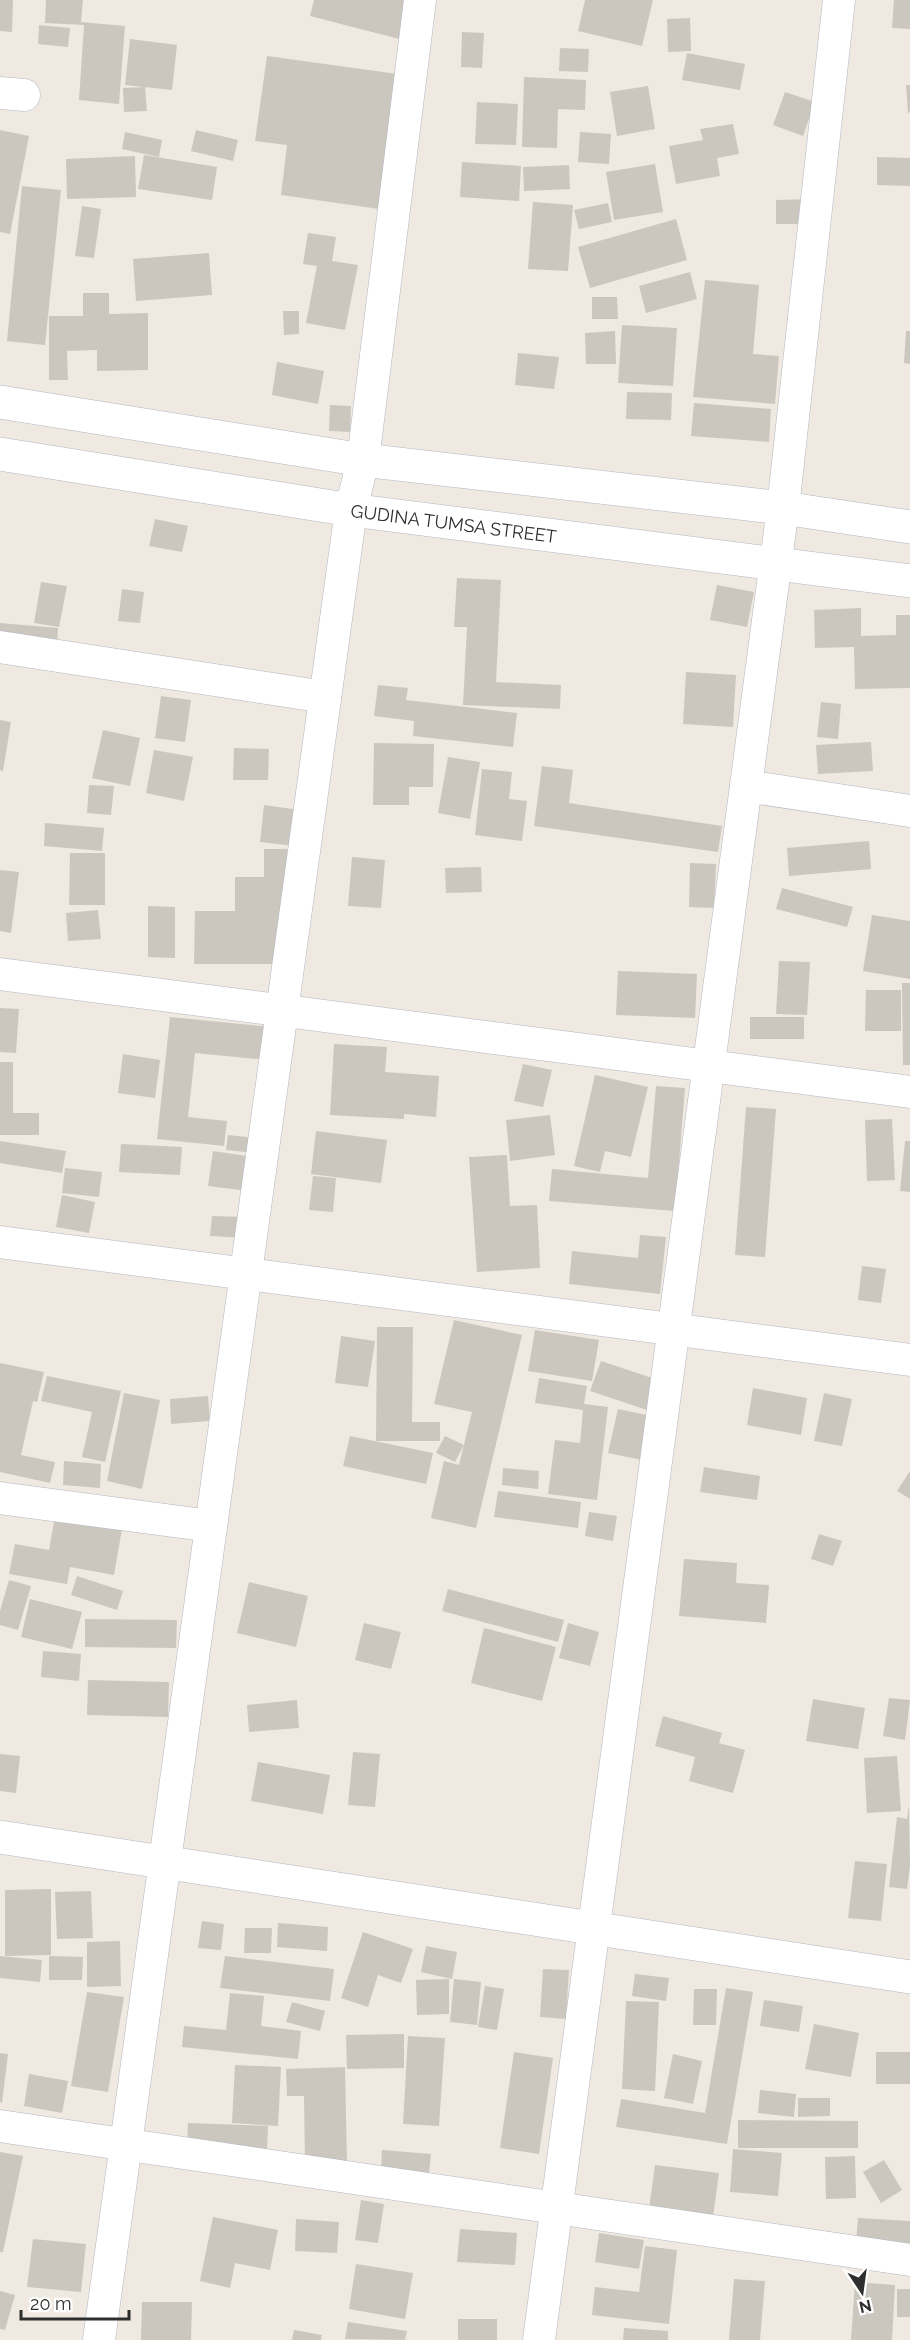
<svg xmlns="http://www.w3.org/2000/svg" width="910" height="2340" font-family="Raleway,sans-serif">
	<rect width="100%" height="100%" fill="#efe9e1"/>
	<g fill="#cbc7bf">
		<polygon points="0,0 13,0 12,32 0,31"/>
		<polygon points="46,0 83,0 81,22 125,26 119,104 79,100 84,25 45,23"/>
		<polygon points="314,0 418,0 407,41 310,16"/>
		<polygon points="585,0 653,0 642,46 578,31"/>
		<polygon points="894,0 910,0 910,29 892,28"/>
		<polygon points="690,18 691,51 668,52 667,19"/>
		<polygon points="39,25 70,28 68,47 38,44"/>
		<polygon points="462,32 484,33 482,68 461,67"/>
		<polygon points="130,39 177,45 172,90 125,85"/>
		<polygon points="560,48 589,49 588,72 559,71"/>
		<polygon points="687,53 745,64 740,90 682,80"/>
		<polygon points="267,56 412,76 393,211 281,195 287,145 255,141"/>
		<polygon points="524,77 586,80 585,110 558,109 557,148 522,147"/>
		<polygon points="906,85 910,85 910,112 908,113"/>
		<polygon points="648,86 655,129 617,136 610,92"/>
		<polygon points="145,87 147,111 124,112 123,88"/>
		<polygon points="785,92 815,102 803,136 773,125"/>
		<polygon points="477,102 518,104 516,145 475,144"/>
		<polygon points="733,124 739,154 717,158 720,176 676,184 669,146 703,140 700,129"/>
		<polygon points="0,130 29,136 10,234 0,232"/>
		<polygon points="196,130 238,140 233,161 191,151"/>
		<polygon points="125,132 162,140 159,157 122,149"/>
		<polygon points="580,132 611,134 609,164 578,162"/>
		<polygon points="144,155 217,167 212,200 138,189"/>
		<polygon points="135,156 136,197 67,199 66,159"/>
		<polygon points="877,157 910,158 910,186 877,185"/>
		<polygon points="462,162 521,166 519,201 460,197"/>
		<polygon points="655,164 663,212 614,220 606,172"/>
		<polygon points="569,165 570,189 524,191 523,167"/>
		<polygon points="22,186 61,190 45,345 7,341"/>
		<polygon points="813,199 813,224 776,224 776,200"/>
		<polygon points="533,202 573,205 568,271 528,269"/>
		<polygon points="608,203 612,222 579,229 574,210"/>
		<polygon points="82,206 101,209 94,258 75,256"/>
		<polygon points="676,219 687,260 590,288 578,247"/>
		<polygon points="308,233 336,237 332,261 358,265 345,330 306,323 317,266 303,264"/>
		<polygon points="209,253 212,295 136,301 133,259"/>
		<polygon points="690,272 697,299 646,313 639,286"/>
		<polygon points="705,280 759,285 753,354 779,356 775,404 693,397"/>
		<polygon points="83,293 109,293 109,314 148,313 148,370 97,371 97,350 67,351 68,380 49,380 49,316 83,316"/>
		<polygon points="592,297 617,297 618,319 592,319"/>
		<polygon points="283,311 299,311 299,334 284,335"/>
		<polygon points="622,325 677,328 673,386 618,383"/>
		<polygon points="615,331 616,364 586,364 585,333"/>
		<polygon points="906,331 910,331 910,364 904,363"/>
		<polygon points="518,353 559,357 554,389 515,385"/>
		<polygon points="277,362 324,371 318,404 272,395"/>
		<polygon points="627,392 672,393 671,420 626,419"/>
		<polygon points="694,403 771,409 769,442 691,436"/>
		<polygon points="330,405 351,406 350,432 329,431"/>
		<polygon points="155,519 188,526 182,552 149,546"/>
		<polygon points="457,578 501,580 496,682 561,685 560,709 463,705 467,627 454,627"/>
		<polygon points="41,582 67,586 59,627 34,623"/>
		<polygon points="717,585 754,592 747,627 710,620"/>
		<polygon points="122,589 144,592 140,623 118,621"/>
		<polygon points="861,608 861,636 896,635 896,615 910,615 910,688 855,689 854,647 815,648 814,610"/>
		<polygon points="0,623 58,628 57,648 0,642"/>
		<polygon points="686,672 736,675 733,727 683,724"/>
		<polygon points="378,685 408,688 406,700 517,713 513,747 413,736 414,721 374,716"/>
		<polygon points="161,696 191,700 185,742 155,738"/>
		<polygon points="821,702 841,704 838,739 817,737"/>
		<polygon points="0,720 11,722 3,771 0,770"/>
		<polygon points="103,730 140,738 130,786 92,778"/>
		<polygon points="871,742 873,771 818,774 816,745"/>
		<polygon points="374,743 434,744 433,787 409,787 409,805 373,805"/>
		<polygon points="234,748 269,749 268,780 233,780"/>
		<polygon points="154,750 193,757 184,801 146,793"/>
		<polygon points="448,757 480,762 470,819 438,813"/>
		<polygon points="542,766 573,770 569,803 722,826 718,852 534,826"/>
		<polygon points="482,769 512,772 509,799 527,801 522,841 475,835"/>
		<polygon points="89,785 114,786 111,815 87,813"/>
		<polygon points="264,805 307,811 303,847 260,842"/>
		<polygon points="45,823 104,828 102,851 44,846"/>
		<polygon points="869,841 871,869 789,876 787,848"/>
		<polygon points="264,849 287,849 286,964 194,964 195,911 235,911 235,877 264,877"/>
		<polygon points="70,853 105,853 105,905 69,905"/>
		<polygon points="352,857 385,860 381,908 348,906"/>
		<polygon points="690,863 716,864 714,908 689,907"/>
		<polygon points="481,867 482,892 446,893 445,868"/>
		<polygon points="0,870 19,872 11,933 0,931"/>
		<polygon points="782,888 853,907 847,927 776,909"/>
		<polygon points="148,906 175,907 175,958 148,957"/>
		<polygon points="98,910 101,939 68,941 66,913"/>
		<polygon points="872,915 910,921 910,979 863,971"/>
		<polygon points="779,961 810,962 807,1015 776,1014"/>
		<polygon points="618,971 697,974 695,1018 616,1015"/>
		<polygon points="902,983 910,983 910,1065 903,1065"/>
		<polygon points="866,990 901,990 901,1031 865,1031"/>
		<polygon points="0,1008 19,1009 16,1053 0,1052"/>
		<polygon points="170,1017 271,1027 267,1060 195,1053 188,1117 227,1121 224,1146 157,1139"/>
		<rect x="750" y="1017" width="54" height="22"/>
		<polygon points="334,1044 387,1047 385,1072 439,1076 436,1117 404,1114 404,1119 330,1115"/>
		<polygon points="123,1054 160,1060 155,1098 118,1093"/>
		<polygon points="0,1062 13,1062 13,1113 39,1113 39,1135 0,1135"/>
		<polygon points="523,1064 552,1070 543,1107 514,1101"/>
		<polygon points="595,1075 648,1087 631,1157 605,1151 600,1172 574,1166"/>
		<polygon points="656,1086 685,1088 675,1211 549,1201 552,1169 648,1178"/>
		<polygon points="746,1107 776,1109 765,1257 735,1255"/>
		<polygon points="550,1115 555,1155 510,1161 506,1120"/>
		<polygon points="892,1119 895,1180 867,1181 865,1120"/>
		<polygon points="316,1131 387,1140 381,1183 311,1174"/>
		<polygon points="228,1135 256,1138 255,1153 226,1150"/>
		<polygon points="0,1141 66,1151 62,1173 0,1163"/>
		<polygon points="905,1141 910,1141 910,1192 900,1191"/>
		<polygon points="121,1144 182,1147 180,1175 119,1172"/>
		<polygon points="213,1151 253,1157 248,1191 208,1186"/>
		<polygon points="507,1155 510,1206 537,1205 540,1268 477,1272 469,1157"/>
		<polygon points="65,1168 102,1172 99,1197 62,1193"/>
		<polygon points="313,1176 336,1178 333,1212 309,1210"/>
		<polygon points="62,1195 95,1202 89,1233 56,1227"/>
		<polygon points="212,1216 246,1217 245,1238 210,1236"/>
		<polygon points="640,1235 666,1237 660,1294 569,1284 572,1251 638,1258"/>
		<polygon points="862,1266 886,1269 881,1303 858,1300"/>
		<polygon points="454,1320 522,1335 476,1528 431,1518 444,1461 459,1465 472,1412 434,1404"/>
		<polygon points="377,1327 413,1327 412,1422 440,1422 440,1441 376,1441"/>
		<polygon points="535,1330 599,1340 592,1381 528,1371"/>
		<polygon points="341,1336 375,1341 368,1387 335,1383"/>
		<polygon points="601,1361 658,1380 647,1410 590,1391"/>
		<polygon points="0,1363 44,1372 37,1402 33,1401 21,1455 55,1462 50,1483 0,1472"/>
		<polygon points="47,1376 121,1391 105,1462 82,1457 92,1412 41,1401"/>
		<polygon points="539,1378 587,1386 584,1404 608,1407 597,1500 548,1494 555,1440 580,1443 583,1410 535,1403"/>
		<polygon points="753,1388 807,1398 801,1435 747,1425"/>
		<polygon points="124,1393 160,1400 142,1489 107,1481"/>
		<polygon points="824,1393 852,1399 842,1446 814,1441"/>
		<polygon points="208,1396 210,1421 171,1424 170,1399"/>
		<polygon points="618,1409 656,1417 647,1461 608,1453"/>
		<polygon points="350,1436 433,1453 426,1484 343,1466"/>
		<polygon points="445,1436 464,1445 455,1462 436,1453"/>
		<polygon points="64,1461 101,1464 100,1488 63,1485"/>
		<polygon points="704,1467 760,1476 757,1500 700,1492"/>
		<polygon points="503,1468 539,1471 538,1489 502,1485"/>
		<polygon points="910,1471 910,1499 897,1491"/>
		<polygon points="498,1491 581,1502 578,1528 494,1517"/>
		<polygon points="56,1511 123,1523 114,1575 70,1567 67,1584 9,1574 15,1544 49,1550"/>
		<polygon points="589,1512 617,1516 613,1541 585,1536"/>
		<polygon points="819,1534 842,1541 833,1566 811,1559"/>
		<polygon points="684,1559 737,1563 736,1583 769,1585 766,1623 679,1616"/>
		<polygon points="77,1576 123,1591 117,1610 71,1595"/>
		<polygon points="9,1580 31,1586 18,1630 0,1625 0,1611"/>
		<polygon points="249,1582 308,1596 296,1647 237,1633"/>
		<polygon points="448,1589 564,1620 558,1642 442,1611"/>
		<polygon points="30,1599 82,1612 72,1649 21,1637"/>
		<polygon points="85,1619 177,1620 176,1648 85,1647"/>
		<polygon points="364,1623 401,1632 391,1669 355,1660"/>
		<polygon points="568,1623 599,1632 590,1666 559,1658"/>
		<polygon points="484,1628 556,1647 542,1701 471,1683"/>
		<polygon points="43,1651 81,1654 79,1681 41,1677"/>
		<polygon points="88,1680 169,1682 168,1717 87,1715"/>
		<polygon points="889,1698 910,1700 905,1740 883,1736"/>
		<polygon points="813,1699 865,1708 858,1749 806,1741"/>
		<polygon points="297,1700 299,1728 249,1732 247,1705"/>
		<polygon points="663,1716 722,1733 719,1743 745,1750 733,1793 689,1781 695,1757 655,1746"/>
		<polygon points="353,1752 380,1754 375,1807 348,1805"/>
		<polygon points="0,1754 20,1756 16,1793 0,1791"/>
		<polygon points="897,1756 901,1811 867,1813 864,1758"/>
		<polygon points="258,1762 330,1775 323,1814 251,1801"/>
		<polygon points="909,1805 910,1866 907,1889 889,1887 897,1817 907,1819"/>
		<polygon points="855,1861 887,1864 881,1921 848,1918"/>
		<polygon points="51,1889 51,1955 5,1956 5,1890"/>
		<polygon points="91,1891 93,1938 57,1939 55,1892"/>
		<polygon points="202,1921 224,1924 221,1950 198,1948"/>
		<polygon points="278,1923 328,1927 327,1951 277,1947"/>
		<polygon points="245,1928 272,1928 271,1953 244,1953"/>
		<polygon points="363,1932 413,1949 401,1983 378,1975 368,2007 341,1998"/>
		<polygon points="120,1941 121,1986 87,1987 87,1942"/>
		<polygon points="426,1946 457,1952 452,1979 421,1972"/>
		<polygon points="0,1956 42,1960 40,1982 0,1978"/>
		<polygon points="49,1956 83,1957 82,1980 49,1980"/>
		<polygon points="225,1956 334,1969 330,2001 220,1988"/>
		<polygon points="543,1969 569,1970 566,2019 540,2017"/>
		<polygon points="635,1974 669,1978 666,2001 632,1996"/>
		<polygon points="449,1979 449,2014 417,2015 416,1980"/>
		<polygon points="454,1979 481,1982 477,2025 450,2022"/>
		<polygon points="485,1986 504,1989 497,2030 478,2027"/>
		<polygon points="726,1988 753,1992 727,2144 616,2127 621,2099 705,2113"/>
		<polygon points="694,1989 717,1989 716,2025 693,2025"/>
		<polygon points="87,1992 124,1997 108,2092 71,2086"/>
		<polygon points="230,1993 264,1996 261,2026 301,2031 298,2059 182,2047 184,2026 226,2030"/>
		<polygon points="764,2000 803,2006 799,2032 760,2026"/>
		<polygon points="626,2001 659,2002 655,2091 622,2089"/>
		<polygon points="292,2002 325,2011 320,2031 286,2022"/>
		<polygon points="814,2024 859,2033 851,2077 805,2069"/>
		<polygon points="404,2034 404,2068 347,2069 346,2035"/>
		<polygon points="408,2036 445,2038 439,2126 403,2124"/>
		<polygon points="514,2052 553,2058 539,2154 500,2148"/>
		<rect x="876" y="2052" width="34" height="32"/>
		<polygon points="0,2053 8,2054 2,2103 0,2102"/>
		<polygon points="673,2054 702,2061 693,2104 664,2098"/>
		<polygon points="235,2065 281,2067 278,2126 232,2123"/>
		<polygon points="345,2067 347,2163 305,2164 304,2096 287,2096 286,2069"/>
		<polygon points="29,2074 68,2081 62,2113 24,2106"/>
		<polygon points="760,2090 796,2094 794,2117 758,2113"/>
		<polygon points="798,2098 830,2098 830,2116 798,2117"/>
		<polygon points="738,2120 858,2121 858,2148 738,2148"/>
		<polygon points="188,2123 268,2126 267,2151 187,2147"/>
		<polygon points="733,2149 782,2153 778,2196 730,2192"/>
		<polygon points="382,2150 431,2154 429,2174 381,2170"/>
		<polygon points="0,2152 23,2156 3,2252 0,2252"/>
		<polygon points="855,2156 856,2198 826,2199 825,2157"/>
		<polygon points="884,2160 902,2190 881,2203 863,2172"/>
		<polygon points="655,2165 719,2173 713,2217 649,2209"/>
		<polygon points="361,2200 384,2204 378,2243 355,2240"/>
		<polygon points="213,2217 278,2230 270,2270 235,2263 230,2288 200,2281"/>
		<polygon points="858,2218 910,2221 910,2247 856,2243"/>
		<polygon points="296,2219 339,2222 337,2253 295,2251"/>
		<polygon points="460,2229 517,2233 515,2265 457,2262"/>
		<polygon points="599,2233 644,2240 639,2269 595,2262"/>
		<polygon points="33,2239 86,2244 81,2292 27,2287"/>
		<polygon points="645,2246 677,2250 669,2324 592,2315 595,2287 639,2292"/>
		<polygon points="356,2264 413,2273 405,2319 349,2309"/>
		<polygon points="734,2279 765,2281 760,2340 729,2340"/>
		<polygon points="855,2282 895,2285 892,2340 851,2340"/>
		<rect x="897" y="2289" width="13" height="28"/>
		<polygon points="0,2291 15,2295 5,2330 0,2329"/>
		<polygon points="142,2302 192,2302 191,2340 141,2340"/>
		<rect x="458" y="2319" width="39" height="21"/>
		<polygon points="348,2322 407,2331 405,2340 345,2339"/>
		<polygon points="624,2328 668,2331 668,2340 623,2340"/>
		<polygon points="294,2330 322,2335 321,2340 292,2340"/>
	</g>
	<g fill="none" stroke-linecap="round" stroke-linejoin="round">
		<g stroke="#b4b7c1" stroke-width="33">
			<g id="minor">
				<polyline points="0,93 24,95"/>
				<polyline points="0,647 325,697"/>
				<polyline points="746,786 910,811"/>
				<polyline points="0,974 910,1092"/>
				<polyline points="0,1242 910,1360"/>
				<polyline points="0,1498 211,1526"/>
				<polyline points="0,2126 910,2260"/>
				<polyline points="99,2340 351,510 363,460 420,0"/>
				<polyline points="539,2340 783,508 839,0"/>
			</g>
		</g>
		<g stroke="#b4b7c1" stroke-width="34">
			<g id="tertiary">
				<polyline points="0,402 363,460 783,508 910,527"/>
				<path id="s1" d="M0,454L351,510L910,581"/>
				<polyline points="0,1837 910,1977"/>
			</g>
		</g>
		<use href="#minor" stroke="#fff" stroke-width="32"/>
		<use href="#tertiary" stroke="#fff" stroke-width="33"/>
	</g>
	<g text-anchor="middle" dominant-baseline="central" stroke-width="4.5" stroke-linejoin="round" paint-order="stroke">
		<g font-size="18" fill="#2e2e2e" stroke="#fff">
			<text stroke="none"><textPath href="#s1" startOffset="459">GUDINA TUMSA STREET</textPath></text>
		</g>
	</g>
	<g transform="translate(862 2292) rotate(167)" stroke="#ffffff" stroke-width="4.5" paint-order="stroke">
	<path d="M0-4.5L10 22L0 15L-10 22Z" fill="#2e2e2e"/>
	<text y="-9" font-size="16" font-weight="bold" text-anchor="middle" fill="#2e2e2e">N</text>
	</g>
	<path d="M21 2310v9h108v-9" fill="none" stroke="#2e2e2e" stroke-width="3"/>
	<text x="30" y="2310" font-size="18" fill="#2e2e2e" stroke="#ffffff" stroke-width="4.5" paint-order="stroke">20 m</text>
</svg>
